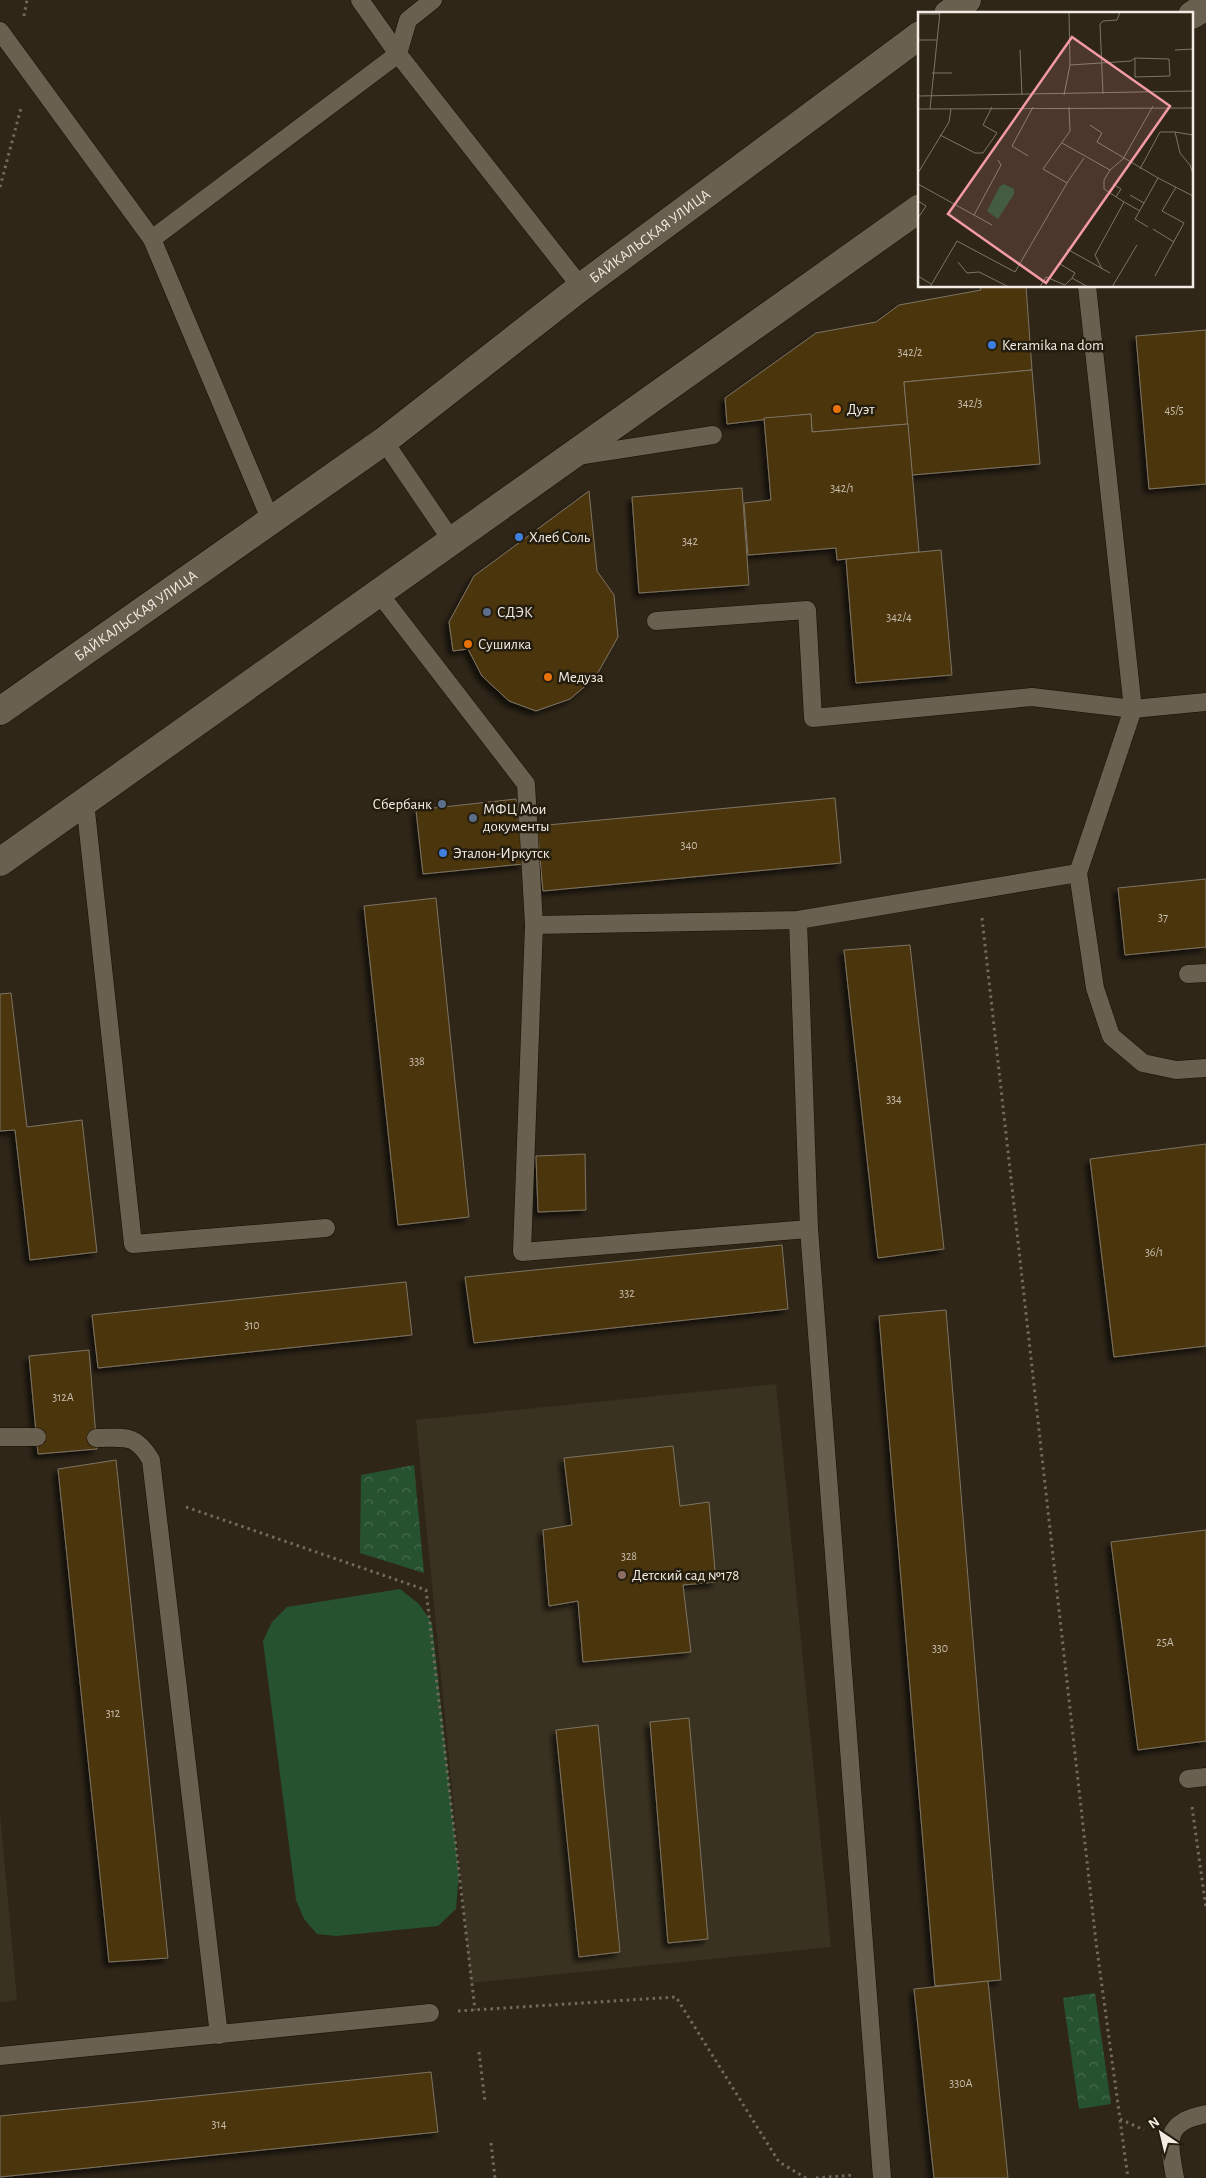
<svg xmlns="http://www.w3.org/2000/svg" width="1206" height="2178" font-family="'Alegreya Sans',sans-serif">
	<defs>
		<pattern id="park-crowns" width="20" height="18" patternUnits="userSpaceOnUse" patternTransform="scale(1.25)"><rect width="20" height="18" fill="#26522f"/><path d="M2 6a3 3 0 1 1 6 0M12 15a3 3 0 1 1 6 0" fill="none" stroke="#466b4d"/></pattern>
		<filter id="shadow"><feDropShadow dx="-4.5" dy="4.5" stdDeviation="2.5" flood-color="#0009"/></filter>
	</defs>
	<rect width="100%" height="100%" fill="#2f2618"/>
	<g fill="#3a3221">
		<polygon points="776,1384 831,1947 471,1983 416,1420"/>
		<polygon points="0,1814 17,2000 0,2002"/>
	</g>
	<g fill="url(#park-crowns)">
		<polygon points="414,1465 424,1573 360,1553 361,1475"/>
		<polygon points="1095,1993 1111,2104 1079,2109 1063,1998"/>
	</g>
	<polygon fill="#26522f" points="400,1589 419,1604 432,1623 459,1875 456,1909 438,1926 336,1936 317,1934 304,1919 296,1900 263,1641 272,1622 287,1607"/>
	<g fill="#4b360f" stroke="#7d7362" filter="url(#shadow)">
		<polygon points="980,286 1026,286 1032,370 904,382 908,424 812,432 811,414 727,424 725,398 816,333 876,322 899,305 981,290"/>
		<polygon points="1206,330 1206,484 1149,489 1136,336"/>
		<polygon points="1032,370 1040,464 912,475 904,382"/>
		<polygon points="811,414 812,432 908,424 919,552 837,560 836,548 748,555 744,503 771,500 764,418"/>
		<polygon points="742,488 749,585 639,593 632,497"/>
		<polygon points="589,491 597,571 614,595 618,637 595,678 570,699 536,711 509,701 482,676 468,649 453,651 449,622 474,576"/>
		<polygon points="941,550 952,675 856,683 846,559"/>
		<polygon points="835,798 841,863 543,891 537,826"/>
		<polygon points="516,799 523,864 423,874 416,810"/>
		<polygon points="1206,879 1206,947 1125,955 1118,888"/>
		<polygon points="436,898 469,1217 398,1225 364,906"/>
		<polygon points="910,945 944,1249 878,1258 844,950"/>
		<polygon points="11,993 27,1127 82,1120 97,1252 30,1260 15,1130 0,1131 0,994"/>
		<polygon points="1206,1144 1206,1346 1114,1357 1090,1159"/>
		<polygon points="585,1154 586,1210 538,1212 536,1156"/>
		<polygon points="782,1245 788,1309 474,1343 465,1277"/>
		<polygon points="406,1282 412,1335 98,1368 92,1315"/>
		<polygon points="946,1310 1001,1980 935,1986 879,1316"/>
		<polygon points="89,1350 97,1449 38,1454 29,1356"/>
		<polygon points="673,1446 680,1506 709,1502 716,1582 683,1585 691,1652 583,1662 578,1601 549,1606 543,1530 572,1525 564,1458"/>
		<polygon points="116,1460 168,1958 109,1962 58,1469"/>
		<polygon points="1206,1530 1206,1741 1138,1750 1111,1542"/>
		<polygon points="689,1718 708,1939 668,1943 650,1722"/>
		<polygon points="598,1725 620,1952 579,1957 556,1730"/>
		<polygon points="988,1981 1008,2178 934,2178 914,1989"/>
		<polygon points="431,2072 438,2132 0,2177 0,2116"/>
	</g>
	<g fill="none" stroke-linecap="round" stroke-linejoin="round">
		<g stroke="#170f03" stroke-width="19">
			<g id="lane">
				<polyline points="360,0 398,54 581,287"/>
				<polyline points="0,31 152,239 271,521"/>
				<polyline points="152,239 398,54 408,20 433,0"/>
				<polyline points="1087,286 1133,709 1078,873 1095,988 1111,1036 1143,1063 1176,1070 1206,1068"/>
				<polyline points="384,441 452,541"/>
				<polyline points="577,456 713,435"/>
				<polyline points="378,592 526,784 534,925 522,1252 809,1229 798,920"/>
				<polyline points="656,621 807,610 813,718 1032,697 1133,709 1206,702"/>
				<polyline points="85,802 133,1244 326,1228"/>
				<polyline points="534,925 798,920 1078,873"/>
				<polyline points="1188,974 1206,973"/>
				<polyline points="809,1229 882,2178"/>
				<polyline points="0,1437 37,1437"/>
				<path d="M96,1438C125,1438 135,1433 151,1460L219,2035"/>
				<polyline points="1188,1779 1206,1777"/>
				<polyline points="0,2056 430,2013"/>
				<path d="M1175,2178C1169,2142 1162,2122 1206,2114"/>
			</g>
		</g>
		<g stroke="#170f03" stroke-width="29">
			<g id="street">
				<polyline points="1192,15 1206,6"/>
				<polyline points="0,862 920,208"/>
			</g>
		</g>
		<g stroke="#170f03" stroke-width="29">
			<g id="secondary">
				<polyline points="948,14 967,0"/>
				<path id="s1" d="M0,711L384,441L581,287L920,35"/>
			</g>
		</g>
		<g stroke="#726a5d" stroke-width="3" stroke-dasharray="2.5 4" stroke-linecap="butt">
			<polyline points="24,16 27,0"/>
			<polyline points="0,187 21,108"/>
			<polyline points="982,918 1096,1942 1120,2119 1144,2130"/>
			<polyline points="186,1507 426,1590 475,2010"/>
			<polyline points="1192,1807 1206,1908"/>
			<polyline points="458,2011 676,1997 779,2162 806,2178"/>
			<polyline points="479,2052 485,2102"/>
			<polyline points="1120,2120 1128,2178"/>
			<polyline points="491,2143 495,2178"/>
			<polyline points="816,2178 853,2175"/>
		</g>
		<use href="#lane" stroke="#6a6050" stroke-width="18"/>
		<use href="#street" stroke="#6a6050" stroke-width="28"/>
		<use href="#secondary" stroke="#6a6050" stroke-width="28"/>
	</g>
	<g fill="#3f7fe0" stroke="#251d0e" stroke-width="2">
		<circle cx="992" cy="345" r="5"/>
		<circle cx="519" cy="537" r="5"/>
		<circle cx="443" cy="853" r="5"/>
	</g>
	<g fill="#e8710a" stroke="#251d0e" stroke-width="2">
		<circle cx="837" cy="409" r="5"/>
		<circle cx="468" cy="644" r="5"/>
		<circle cx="548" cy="677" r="5"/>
	</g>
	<g fill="#5c6f8a" stroke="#251d0e" stroke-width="2">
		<circle cx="487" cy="612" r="5"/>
		<circle cx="442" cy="804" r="5"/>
		<circle cx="473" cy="818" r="5"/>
	</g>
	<circle fill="#8d6e63" stroke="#251d0e" stroke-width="2" cx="622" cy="1575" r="5"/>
	<g text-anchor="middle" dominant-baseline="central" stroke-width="5" stroke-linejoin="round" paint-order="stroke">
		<g font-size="12" fill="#c8beae">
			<text x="910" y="352">342/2</text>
			<text x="970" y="403">342/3</text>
			<text x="1174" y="410">45/5</text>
			<text x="842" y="488">342/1</text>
			<text x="690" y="541">342</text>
			<text x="899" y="617">342/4</text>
			<text x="689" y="845">340</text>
			<text x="1163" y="917">37</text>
			<text x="417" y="1061">338</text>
			<text x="894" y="1099">334</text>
			<text x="1154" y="1252">36/1</text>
			<text x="627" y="1293">332</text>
			<text x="252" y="1325">310</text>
			<text x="63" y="1397">312А</text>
			<text x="629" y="1556">328</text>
			<text x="1165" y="1642">25А</text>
			<text x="940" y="1648">330</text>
			<text x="113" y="1713">312</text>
			<text x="961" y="2083">330А</text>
			<text x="219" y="2124">314</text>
		</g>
		<g font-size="15" fill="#f2ece3" stroke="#251d0e">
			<text stroke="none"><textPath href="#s1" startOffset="805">БАЙКАЛЬСКАЯ УЛИЦА</textPath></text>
			<text stroke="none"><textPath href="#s1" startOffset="166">БАЙКАЛЬСКАЯ УЛИЦА</textPath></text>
		</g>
		<g font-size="15" fill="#f2ece3" stroke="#251d0e" text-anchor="start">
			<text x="1002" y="345">Keramika na dom</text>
			<text x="847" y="409">Дуэт</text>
			<text x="529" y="537">Хлеб Соль</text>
			<text x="497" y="612">СДЭК</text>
			<text x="478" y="644">Сушилка</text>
			<text x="558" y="677">Медуза</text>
			<text x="432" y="804" text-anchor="end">Сбербанк</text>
			<text x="483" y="809">МФЦ Мои<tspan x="483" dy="17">документы</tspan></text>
			<text x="453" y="853">Эталон-Иркутск</text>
			<text x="632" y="1575">Детский сад №178</text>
		</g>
	</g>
	<g transform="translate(918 12)">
		<rect width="275" height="275" fill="#2f2618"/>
		<path d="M86,172L96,177V182L80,207L69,199L82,174Z" fill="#26522f"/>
		<path fill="none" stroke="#7d7569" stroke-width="1" d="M0,2H22M0,28H19M102,38L104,83M257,38L275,37M152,53L213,49L217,46L251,47L252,64L217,65V46M14,61H34M185,82L182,12L185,9L199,8L202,0M146,83L152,53L151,0M0,84L275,79M151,95L152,119L125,157L149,171L166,146M0,97L275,96M12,97L22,0M172,113L184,121L179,130L240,166M22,123L57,141H65L79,121L65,113L74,95M275,123L257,120L262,141L272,153L275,162M144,131L192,158M110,144L94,134L115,95M222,157L242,120H257M0,161L31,110L33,97M0,172L74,213M195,172L203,177L198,185M212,183L226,191M0,189L8,194L0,206M206,190L222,199M56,203L83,153L80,148M230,215L217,207L240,166L275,184M235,217L256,230M149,237L192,261M40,250L49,261L61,260L91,275M142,252L157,261L154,266L170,275M184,257L177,243L206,190L186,177V168L192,158L205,147L235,94M0,264L13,272M237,264L266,211L244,199L258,175M12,275L39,229L97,260L149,171M122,275L128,265L147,273L154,266M194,275L219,233"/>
		<path fill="#f39aa7" fill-opacity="0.15" stroke="#f39aa7" stroke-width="2.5" d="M154,25L252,94L128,271L30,202Z"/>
		<rect width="275" height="275" fill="none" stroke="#f2ece3" stroke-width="2.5"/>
	</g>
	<g transform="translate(1161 2133) rotate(325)" stroke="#251d0e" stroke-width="4" paint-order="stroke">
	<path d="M0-4L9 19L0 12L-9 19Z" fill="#f2ece3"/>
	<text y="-8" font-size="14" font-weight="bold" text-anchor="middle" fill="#f2ece3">N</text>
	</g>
</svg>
